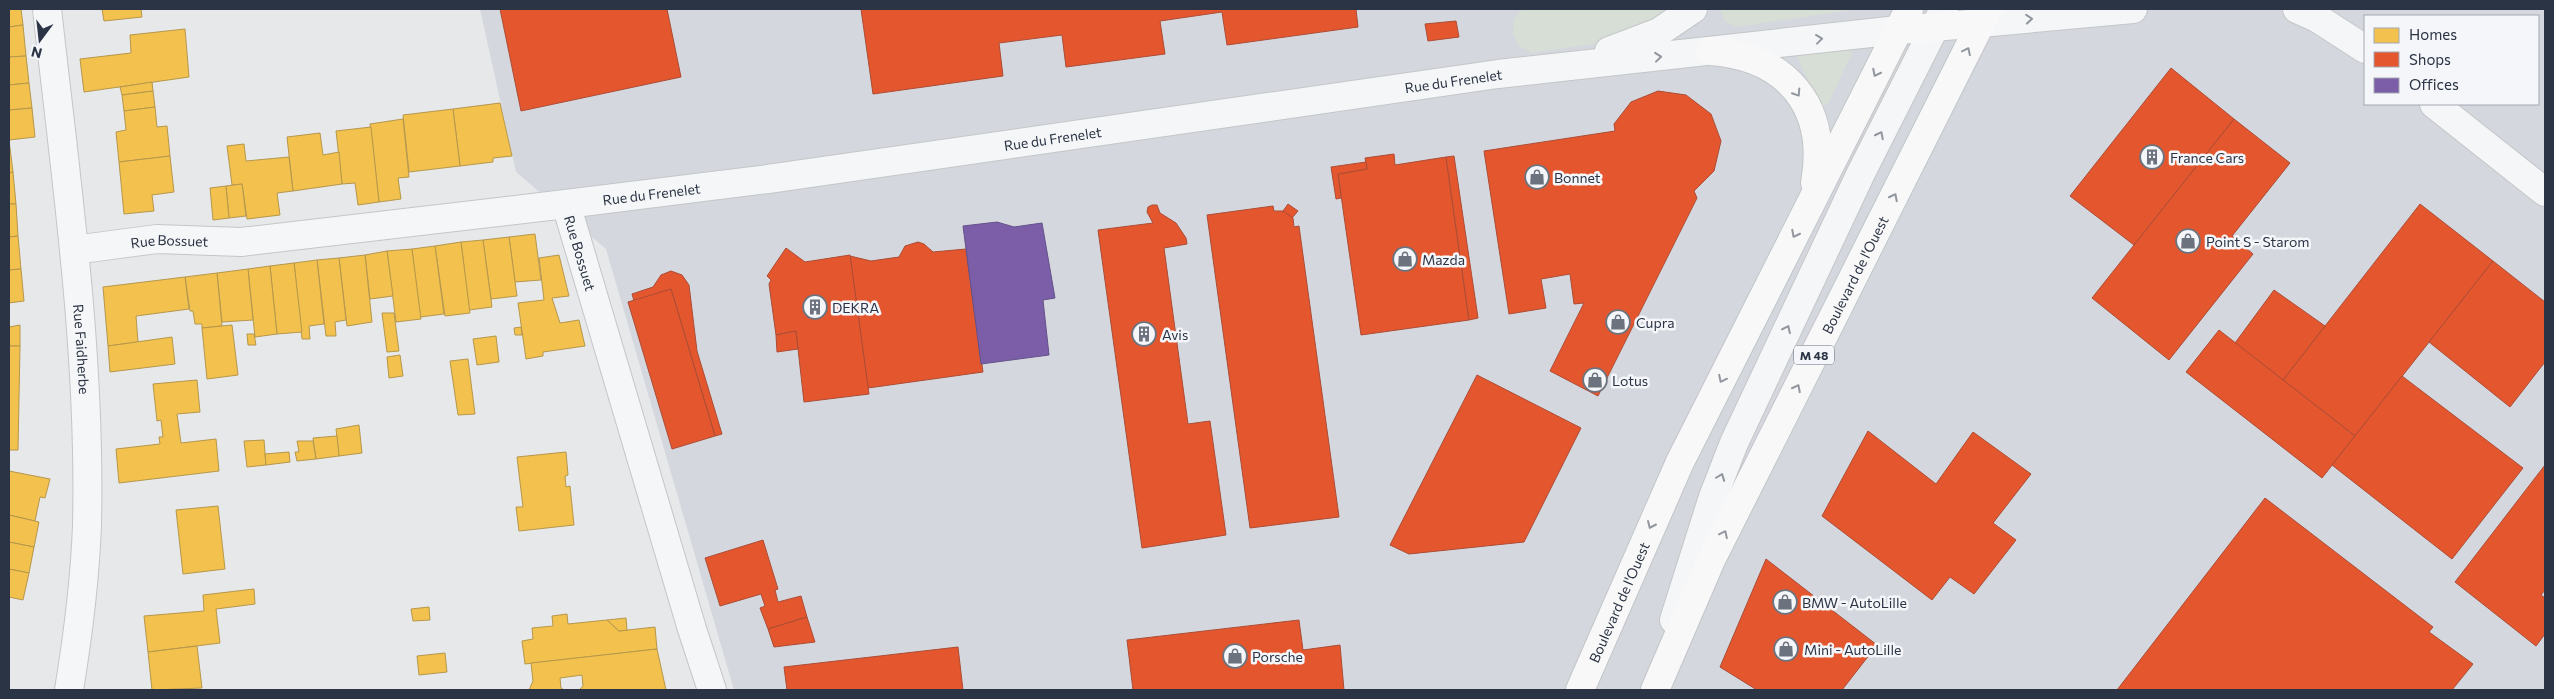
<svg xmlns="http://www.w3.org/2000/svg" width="2554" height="699" font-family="Commissioner,sans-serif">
	<rect width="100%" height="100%" fill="#e6e8ea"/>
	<path fill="#d4d7dd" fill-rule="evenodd" d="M480,9H2545V690H734L606,249L516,172ZM2365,16H2538V104H2365Z"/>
	<g fill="#d6ded6">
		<polygon points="1522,9 1669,9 1632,33 1594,44 1532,53 1518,45 1513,33 1514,19"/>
		<polygon points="1720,9 1858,9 1737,27 1724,21"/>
		<polygon points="1848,44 1852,53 1828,104 1820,107 1797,56 1803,52"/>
	</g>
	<g fill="#f2c14e" stroke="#b6974b">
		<polygon points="9,9 21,9 23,25 9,27"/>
		<polygon points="102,9 141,9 142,17 104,21"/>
		<polygon points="23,25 26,56 9,57 9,27"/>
		<polygon points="185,29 189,77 84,92 80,59 131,53 130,35"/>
		<polygon points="26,56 29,83 9,85 9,57"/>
		<polygon points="152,82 153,91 122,95 120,87"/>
		<polygon points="29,83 32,108 9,110 9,85"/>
		<polygon points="153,91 155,107 124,111 122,95"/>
		<polygon points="500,103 512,156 493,158 493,162 460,166 453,109"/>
		<polygon points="155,107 157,127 167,126 170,156 119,162 116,132 126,130 124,111"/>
		<polygon points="32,108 35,137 9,140 9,110"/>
		<polygon points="453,109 460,166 409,172 403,115"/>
		<polygon points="403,119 409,177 398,178 401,199 379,202 370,124"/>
		<polygon points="371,127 379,202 358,205 355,183 342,184 336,131"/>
		<polygon points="320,133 323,155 339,152 342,184 293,191 287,137"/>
		<polygon points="9,140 13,172 9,173"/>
		<polygon points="244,144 246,161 289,157 293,191 277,193 280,215 247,219 242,184 232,185 227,146"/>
		<polygon points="170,156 174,192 152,195 154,211 124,214 119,162"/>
		<polygon points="13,172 16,204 9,204 9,173"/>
		<polygon points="242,184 246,216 229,218 226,186"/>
		<polygon points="226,186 229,218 213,220 210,188"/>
		<polygon points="9,204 16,204 18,236 9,237"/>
		<polygon points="535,234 541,280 515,282 509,237"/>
		<polygon points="18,236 21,269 9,270 9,237"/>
		<polygon points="509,237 517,296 491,299 483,240"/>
		<polygon points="483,240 492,307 469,310 461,242"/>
		<polygon points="461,242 470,313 445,316 435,246"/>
		<polygon points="435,246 444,314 420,317 412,249"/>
		<polygon points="412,249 421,319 396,322 387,251"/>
		<polygon points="387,251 393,296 370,299 365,255"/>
		<polygon points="365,255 372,322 347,326 339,258"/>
		<polygon points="559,255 569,296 552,298 560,323 579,320 585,346 543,352 543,356 526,359 518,303 544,300 539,258"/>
		<polygon points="339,258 346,320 335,322 336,336 326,336 317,260"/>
		<polygon points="317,260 324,324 309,326 310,339 302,339 294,263"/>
		<polygon points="294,263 302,332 277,334 270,266"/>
		<polygon points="270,266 277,334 255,337 248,269"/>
		<polygon points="21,269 24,301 9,303 9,270"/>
		<polygon points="248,269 253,320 222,322 217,273"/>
		<polygon points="217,273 222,326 202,328 202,324 195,324 193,311 190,311 185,277"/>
		<polygon points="185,277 189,309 136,316 138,342 108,346 103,287"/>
		<polygon points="382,313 394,313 399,351 387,352"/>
		<polygon points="20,325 20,346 9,346 9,327"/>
		<polygon points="232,325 238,375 207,379 202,328"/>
		<polygon points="521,327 522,335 515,335 514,328"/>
		<polygon points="247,334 254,334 256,345 248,345"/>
		<polygon points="496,336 499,362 477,365 473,339"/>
		<polygon points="172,337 175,364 110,372 108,346"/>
		<polygon points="9,346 20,346 18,450 9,450"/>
		<polygon points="400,355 403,376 389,378 387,357"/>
		<polygon points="468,359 475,414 458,415 450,361"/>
		<polygon points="197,380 200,412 177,414 181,443 216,439 219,471 119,483 116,449 160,444 159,437 163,437 161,420 157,421 153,384"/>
		<polygon points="359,425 362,453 339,456 336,429"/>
		<polygon points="337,436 339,456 316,459 313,438"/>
		<polygon points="264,440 266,465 247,467 244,441"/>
		<polygon points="297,441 313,441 316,459 297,461 295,452 299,452"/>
		<polygon points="289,452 290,462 266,465 265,454"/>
		<polygon points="566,452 568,475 565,476 566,487 570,486 574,525 519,531 516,507 523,507 517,457"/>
		<polygon points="9,471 50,479 45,498 40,497 35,521 9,515"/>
		<polygon points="218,506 225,569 183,574 176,510"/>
		<polygon points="9,515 39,522 34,547 9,542"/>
		<polygon points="9,542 34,547 29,573 9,569"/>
		<polygon points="9,569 29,573 23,600 9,597"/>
		<polygon points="254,589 255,604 216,609 220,643 148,652 144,616 204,611 203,595"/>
		<polygon points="429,607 430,620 413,621 411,609"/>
		<polygon points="567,614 568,624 607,620 619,631 655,627 657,649 525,664 522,641 533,639 532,628 553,626 552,616"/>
		<polygon points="626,618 627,630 619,631 607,620"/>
		<polygon points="197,646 202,688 152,690 148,652"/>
		<polygon points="657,649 666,690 579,690 583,686 582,675 560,678 561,688 564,690 529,690 533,681 531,663"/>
		<polygon points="445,653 447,672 419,675 417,656"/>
	</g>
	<g fill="#e4572e" stroke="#ac4c35">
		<polygon points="500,9 667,9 681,77 521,111"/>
		<polygon points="861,9 1356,9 1358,27 1227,45 1222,12 1160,21 1165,54 1066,67 1062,35 999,43 1003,76 873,94"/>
		<polygon points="1456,21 1459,37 1428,41 1425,24"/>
		<polygon points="2171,68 2234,119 2134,245 2070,196"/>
		<polygon points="1658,91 1686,95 1711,114 1721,141 1714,171 1694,191 1697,198 1598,396 1550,371 1584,303 1574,304 1570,274 1541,279 1546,308 1509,314 1484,151 1615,131 1614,124 1631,102"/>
		<polygon points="2234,119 2290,163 2232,236 2253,254 2169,360 2092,298"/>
		<polygon points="1394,154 1395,165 1446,157 1469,320 1361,335 1338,174 1367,169 1365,158"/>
		<polygon points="1454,156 1478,318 1469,320 1446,157"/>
		<polygon points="1366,162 1367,169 1338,174 1341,198 1336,199 1331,167"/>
		<polygon points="1288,204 1298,211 1292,218 1283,211"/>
		<polygon points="2420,204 2493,261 2355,436 2283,380"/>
		<polygon points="1152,205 1157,205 1160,213 1176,223 1186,238 1187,244 1164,248 1188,424 1210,421 1226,535 1142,548 1098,230 1153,223 1147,212 1148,207"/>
		<polygon points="1273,206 1274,211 1283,211 1293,218 1294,227 1299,226 1339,517 1250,528 1207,215"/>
		<polygon points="918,242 924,244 933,252 966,249 983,372 868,388 850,256 871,261 899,257 905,246"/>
		<polygon points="786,248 805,262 850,255 869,394 804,402 796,331 776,335 769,284 771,280 767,276"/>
		<polygon points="2493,261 2545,302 2545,362 2510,407 2429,342"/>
		<polygon points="671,271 682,275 689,285 697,351 722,434 715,436 671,289 634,301 632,294 653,287 661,275"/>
		<polygon points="671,289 715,436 672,449 628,302"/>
		<polygon points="2274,290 2325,326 2283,380 2235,343"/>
		<polygon points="2219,330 2355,436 2322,478 2186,372"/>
		<polygon points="796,331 798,349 777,352 776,335"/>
		<polygon points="1477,375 1581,428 1524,542 1409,554 1390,545"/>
		<polygon points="2402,376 2523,468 2452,559 2332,465"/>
		<polygon points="1868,431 1936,484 1973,432 2031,474 1993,523 2016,540 1974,594 1950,577 1932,600 1822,516"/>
		<polygon points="2545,465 2545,590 2541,595 2545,598 2545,634 2536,646 2455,582"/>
		<polygon points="2265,498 2433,627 2429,632 2473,664 2452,690 2117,690"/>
		<polygon points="763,540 778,589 775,590 778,602 801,596 807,617 768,629 760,608 765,606 761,594 720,606 705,558"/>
		<polygon points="1766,559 1877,645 1842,690 1757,690 1720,667"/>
		<polygon points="807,617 815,642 774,647 768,629"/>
		<polygon points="1299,620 1303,650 1340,645 1344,690 1133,690 1127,640"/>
		<polygon points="958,647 963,690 787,690 784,667"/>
	</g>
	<polygon fill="#7b5ea7" stroke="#63518a" points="997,222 1014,227 1042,223 1055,298 1043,300 1049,355 981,364 963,226"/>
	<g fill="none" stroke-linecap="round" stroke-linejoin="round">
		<g stroke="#c4c6c8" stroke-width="30">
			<g id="street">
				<path id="s1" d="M47,9C66,180 91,352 87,525C85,580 78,635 69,690"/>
				<polyline points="2297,9 2317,18 2365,49"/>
				<polyline points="1981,23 2133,9"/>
				<polyline points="1609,51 1659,32 1693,9"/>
				<polyline points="2434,104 2545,192"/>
				<path id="s2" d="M566,204L768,179L1498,74L1898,30"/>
				<path id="s3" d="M74,250L157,239L241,242L566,204L692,629L712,690"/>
				<polyline points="1674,620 1713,497 1734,443 1861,173 1944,9"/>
			</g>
		</g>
		<g stroke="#c2c5c8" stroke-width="30">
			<g id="primary">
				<polyline points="1898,30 1981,23"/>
				<path d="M1710,51C1786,56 1829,106 1815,183"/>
				<path id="s4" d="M1580,690L1680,462L1909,9"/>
				<path id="s5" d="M1655,690L1711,560L1988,9"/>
			</g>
		</g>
		<use href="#street" stroke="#f5f6f7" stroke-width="28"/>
		<use href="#primary" stroke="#f8f8f8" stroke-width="28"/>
	</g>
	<defs><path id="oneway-chevron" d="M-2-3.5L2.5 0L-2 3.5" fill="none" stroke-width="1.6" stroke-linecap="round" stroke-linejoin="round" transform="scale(1.25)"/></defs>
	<g stroke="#90959e">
		<use href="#oneway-chevron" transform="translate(2029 19) rotate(-5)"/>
		<use href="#oneway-chevron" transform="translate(1819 39) rotate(-7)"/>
		<use href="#oneway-chevron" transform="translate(1658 57) rotate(-6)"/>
		<use href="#oneway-chevron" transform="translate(1880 135) rotate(-63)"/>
		<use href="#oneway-chevron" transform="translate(1787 329) rotate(-65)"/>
		<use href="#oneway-chevron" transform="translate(1721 477) rotate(-69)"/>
	</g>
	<g stroke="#92969e">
		<use href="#oneway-chevron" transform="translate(1967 51) rotate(-64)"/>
		<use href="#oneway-chevron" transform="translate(1876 73) rotate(117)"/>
		<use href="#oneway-chevron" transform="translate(1797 93) rotate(57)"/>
		<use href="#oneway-chevron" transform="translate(1894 197) rotate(-63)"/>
		<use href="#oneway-chevron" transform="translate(1795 234) rotate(117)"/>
		<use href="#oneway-chevron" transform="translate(1722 379) rotate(116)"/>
		<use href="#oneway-chevron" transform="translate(1797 388) rotate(-63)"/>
		<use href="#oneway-chevron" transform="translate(1651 525) rotate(114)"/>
		<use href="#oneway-chevron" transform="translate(1724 534) rotate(-64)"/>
	</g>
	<defs>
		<g id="building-ring" transform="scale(1.25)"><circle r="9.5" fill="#f4f6f9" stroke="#6c737f" stroke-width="1.5"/><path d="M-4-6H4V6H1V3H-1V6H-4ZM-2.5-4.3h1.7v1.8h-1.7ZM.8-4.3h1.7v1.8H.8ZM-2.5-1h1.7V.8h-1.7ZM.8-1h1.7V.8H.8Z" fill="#6c737f"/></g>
		<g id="shop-ring" transform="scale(1.25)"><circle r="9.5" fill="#f4f6f9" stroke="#6c737f" stroke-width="1.5"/><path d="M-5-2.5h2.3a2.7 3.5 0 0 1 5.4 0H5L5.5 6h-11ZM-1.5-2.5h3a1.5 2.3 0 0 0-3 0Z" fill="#6c737f"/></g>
	</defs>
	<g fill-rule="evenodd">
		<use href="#building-ring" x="2152" y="157"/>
		<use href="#shop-ring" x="1537" y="177"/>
		<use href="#shop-ring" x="2188" y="241"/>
		<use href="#shop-ring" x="1405" y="259"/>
		<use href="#building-ring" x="815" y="307"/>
		<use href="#shop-ring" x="1618" y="322"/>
		<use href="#building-ring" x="1144" y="334"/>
		<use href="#shop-ring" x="1595" y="380"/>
		<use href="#shop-ring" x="1785" y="602"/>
		<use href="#shop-ring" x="1786" y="649"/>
		<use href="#shop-ring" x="1235" y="656"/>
	</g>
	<g text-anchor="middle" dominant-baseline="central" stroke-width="5" stroke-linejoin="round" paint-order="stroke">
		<rect fill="#f4f6f9" stroke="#676e7b" stroke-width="1" x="1794" y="345.5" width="40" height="19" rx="4"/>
		<g font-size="12" font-weight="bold" fill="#2b3445">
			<text x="1814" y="355">M 48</text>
		</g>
		<g font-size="14" fill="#2b3445" stroke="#f4f6f9">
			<text stroke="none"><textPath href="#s2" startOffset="896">Rue du Frenelet</textPath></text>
			<text stroke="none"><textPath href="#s2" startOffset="491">Rue du Frenelet</textPath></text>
			<text stroke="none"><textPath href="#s2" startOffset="86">Rue du Frenelet</textPath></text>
			<text stroke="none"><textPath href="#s3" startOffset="96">Rue Bossuet</textPath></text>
			<text stroke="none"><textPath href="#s3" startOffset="546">Rue Bossuet</textPath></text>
			<text stroke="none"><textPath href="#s5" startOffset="461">Boulevard de l'Ouest</textPath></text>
			<text stroke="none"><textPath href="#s1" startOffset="342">Rue Faidherbe</textPath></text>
			<text stroke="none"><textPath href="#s4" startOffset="96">Boulevard de l'Ouest</textPath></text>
		</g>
		<g font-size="14" fill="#2b3445" stroke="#f4f6f9" text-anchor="start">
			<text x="2170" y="157">France Cars</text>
			<text x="1554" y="177">Bonnet</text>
			<text x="2206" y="241">Point S - Starom</text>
			<text x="1422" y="259">Mazda</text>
			<text x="832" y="307">DEKRA</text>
			<text x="1636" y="322">Cupra</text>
			<text x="1162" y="334">Avis</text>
			<text x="1612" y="380">Lotus</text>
			<text x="1802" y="602">BMW - AutoLille</text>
			<text x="1804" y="649">Mini - AutoLille</text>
			<text x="1252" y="656">Porsche</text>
		</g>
	</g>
	<rect width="2554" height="699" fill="none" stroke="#2b3445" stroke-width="20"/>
	<rect x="2364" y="15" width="175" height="90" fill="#f4f6f9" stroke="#a4a8b1"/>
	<rect x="2374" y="28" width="25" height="15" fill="#f2c14e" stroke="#a4a8b1"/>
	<text x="2409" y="40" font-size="15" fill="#2b3445">Homes</text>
	<rect x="2374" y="52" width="25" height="15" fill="#e4572e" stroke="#a4a8b1"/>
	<text x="2409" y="65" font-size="15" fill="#2b3445">Shops</text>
	<rect x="2374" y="78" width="25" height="15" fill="#7b5ea7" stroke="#a4a8b1"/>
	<text x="2409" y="90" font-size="15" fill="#2b3445">Offices</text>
	<g transform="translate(40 40) rotate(195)" stroke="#f4f6f9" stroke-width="4" paint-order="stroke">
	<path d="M0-4L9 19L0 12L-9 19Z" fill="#2b3445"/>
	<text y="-8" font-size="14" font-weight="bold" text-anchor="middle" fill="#2b3445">N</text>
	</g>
</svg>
